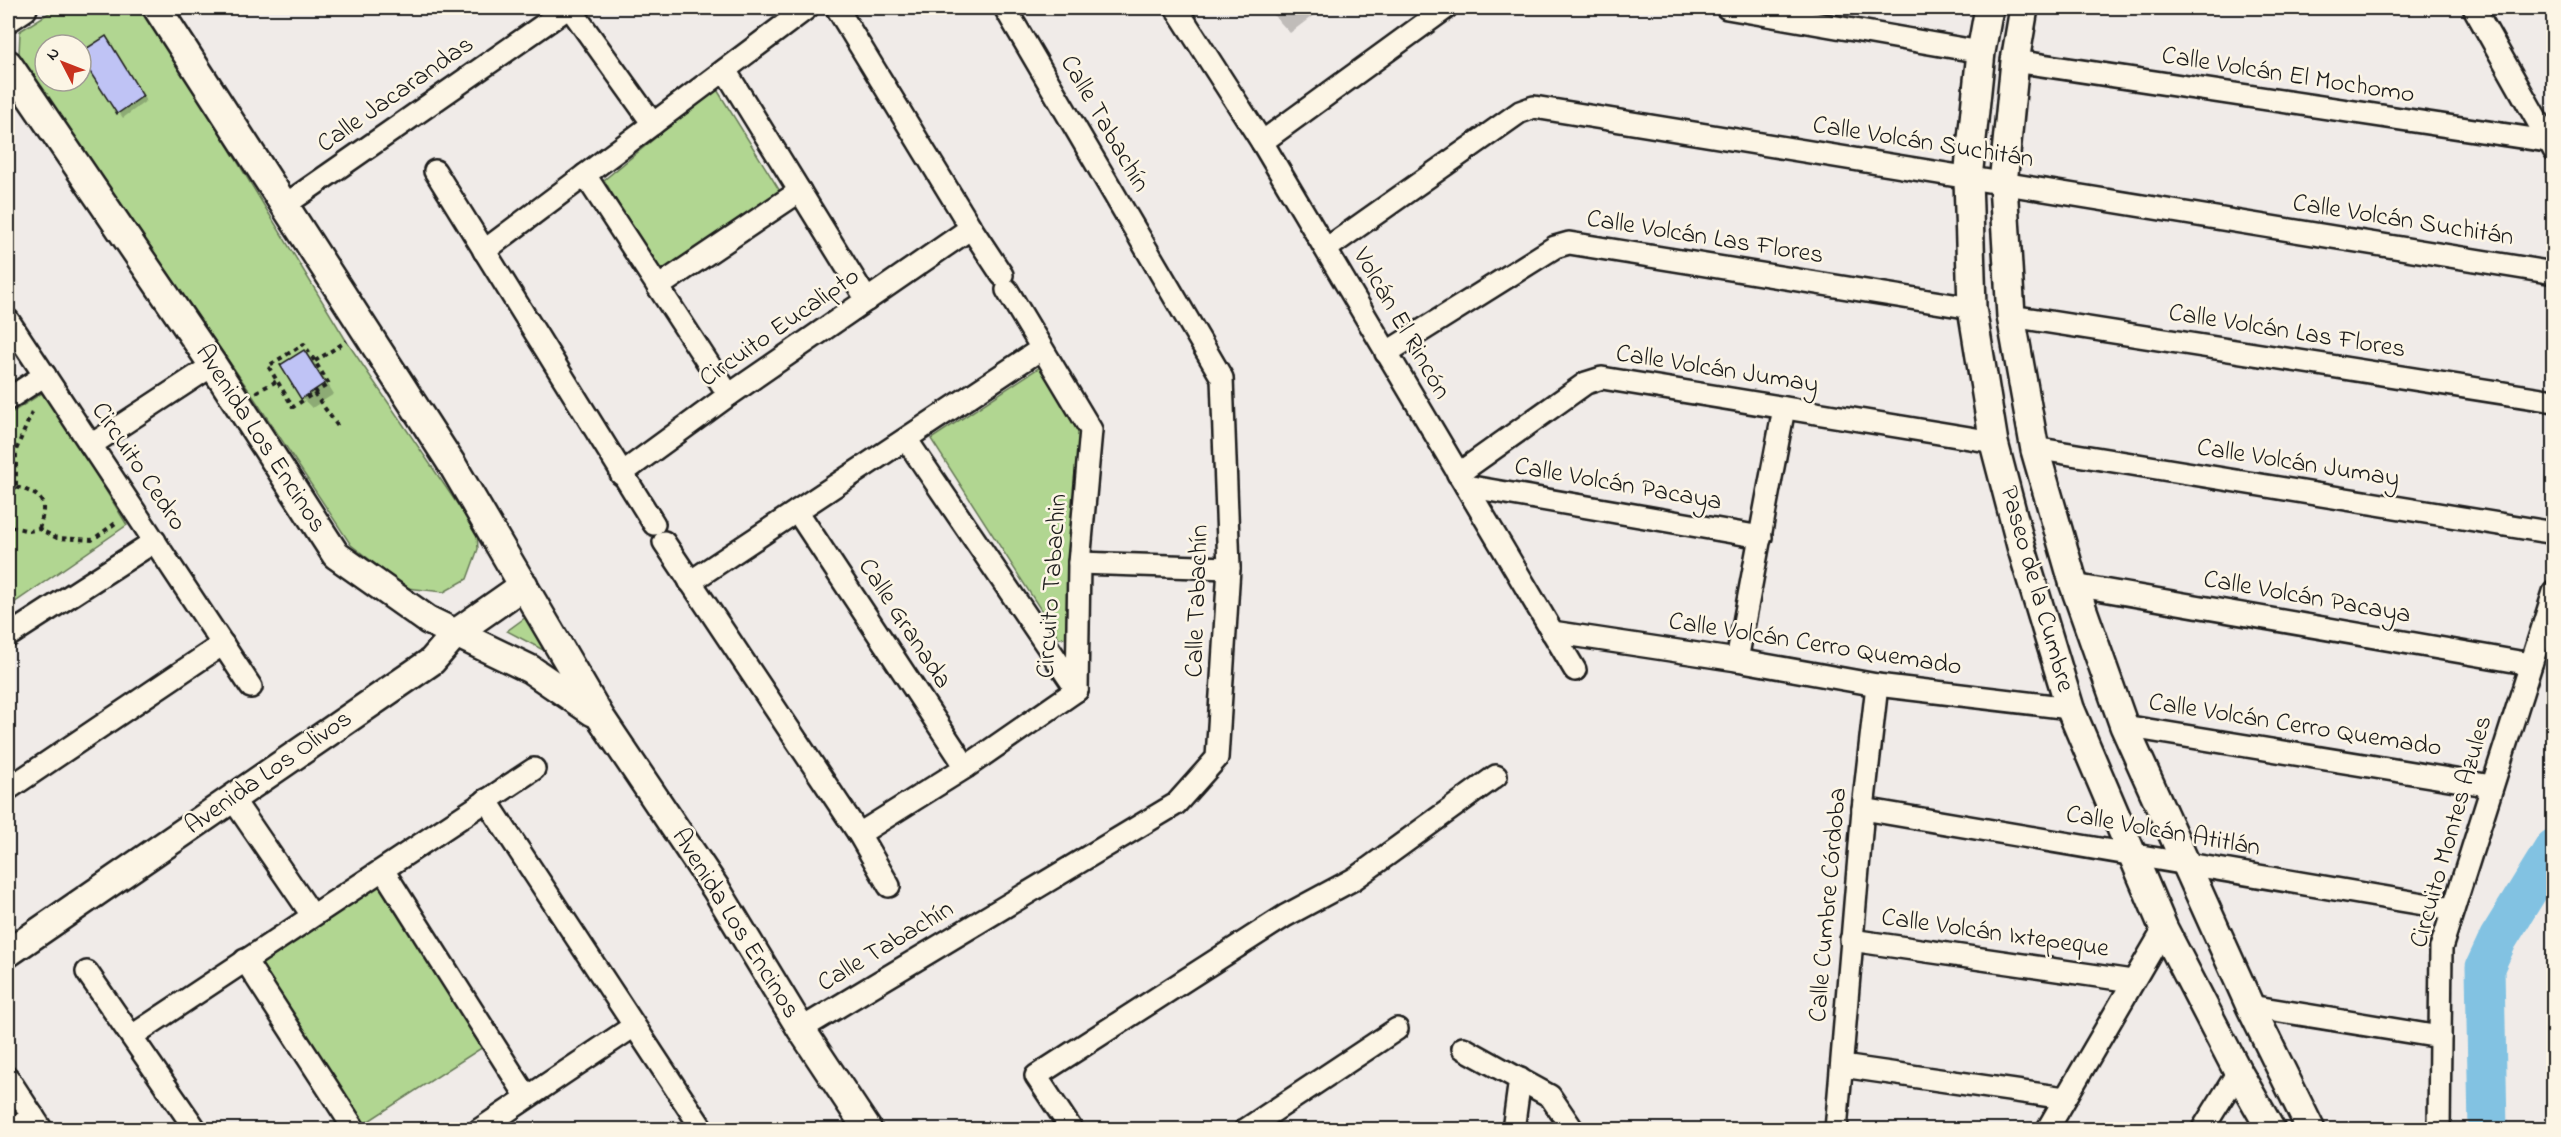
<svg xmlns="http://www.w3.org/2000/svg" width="2561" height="1137" font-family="'Indie Flower',sans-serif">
	<rect width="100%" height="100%" fill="#f0ebe8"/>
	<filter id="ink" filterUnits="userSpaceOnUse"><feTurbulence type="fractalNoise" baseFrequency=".0167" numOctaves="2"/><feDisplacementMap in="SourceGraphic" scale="12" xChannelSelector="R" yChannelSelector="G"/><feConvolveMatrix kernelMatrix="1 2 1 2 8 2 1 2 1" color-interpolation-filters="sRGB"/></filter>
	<g filter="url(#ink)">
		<g fill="#b1d691" stroke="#667956" stroke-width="1.5" fill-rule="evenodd">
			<path d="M57,8H144L347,342L477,533L478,549L467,579L444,592L406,588L351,545L252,395L19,55L20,31ZM45,45H81V81H45Z"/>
			<polygon points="716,88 783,196 661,276 604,180"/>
			<polygon points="1043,365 1085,436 1074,637 1059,638 931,439"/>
			<polygon points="45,391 127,525 8,607 8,415"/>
			<polygon points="526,617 547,652 507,631"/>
			<polygon points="381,884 483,1047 364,1124 259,964"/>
		</g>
		<g fill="#0003">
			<polygon points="1267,8 1323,8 1290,33"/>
			<polygon points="106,38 146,101 123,118 81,56 81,53"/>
			<polygon points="304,351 314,362 334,394 312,408 302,398"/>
		</g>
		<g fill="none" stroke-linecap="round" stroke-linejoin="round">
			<polyline stroke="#82c2e2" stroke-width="39" points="2488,1130 2485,967 2498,939 2554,848"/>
		</g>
		<g fill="#bfc3f5" stroke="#1c1c1c" stroke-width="1.5">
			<polygon points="106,36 143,96 117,114 81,58 81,52"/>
			<polygon points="304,350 325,383 301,399 280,365"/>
		</g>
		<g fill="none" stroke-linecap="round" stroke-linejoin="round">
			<g stroke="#1c1c1c" stroke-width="26">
				<g id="minor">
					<polyline points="570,8 653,124"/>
					<polyline points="837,8 971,228 1002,275"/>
					<polyline points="1176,8 1262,142 1575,670"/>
					<polyline points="1727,8 1981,52"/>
					<polyline points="2474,8 2554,150"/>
					<polyline points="2015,61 2554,142"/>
					<polyline points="725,70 867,300"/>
					<polyline points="1262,142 1446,8"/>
					<polyline points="435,171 654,524"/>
					<polyline points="585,175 729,395"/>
					<polyline points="285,205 568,8"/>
					<polyline points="1326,249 1520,112 1534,107 2554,273"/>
					<polyline points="484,251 807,8"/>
					<polyline points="658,287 800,191"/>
					<polyline points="1007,290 1091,430 1079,563 1077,690"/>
					<polyline points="2011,316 2554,401"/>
					<polyline points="8,320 251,687"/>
					<polyline points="1386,353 1555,247 1569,243 1972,308"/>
					<polyline points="8,399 45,375"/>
					<polyline points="906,439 1077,690"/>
					<polyline points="91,445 213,365"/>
					<polyline points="2034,448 2554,533"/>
					<polyline points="621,474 729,395 971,228"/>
					<polyline points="1458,474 1586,383 1602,378 1994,442"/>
					<polyline points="1466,486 1761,537"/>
					<polyline points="797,511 966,767"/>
					<polyline points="664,542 859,834 889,886"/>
					<polyline points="1079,563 1229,568"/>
					<polyline points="690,582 1041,349"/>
					<polyline points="2074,585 2531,664"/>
					<polyline points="1552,632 1737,660 1877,685 2070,708"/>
					<polyline points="8,636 155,541"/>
					<polyline points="1737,660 1784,408"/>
					<polyline points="2124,726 2492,786"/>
					<polyline points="8,789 223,644"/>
					<polyline points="232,798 312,915"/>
					<polyline points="486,800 703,1130"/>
					<polyline points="1863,809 2453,909"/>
					<polyline points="859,834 966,767 1077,690"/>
					<polyline points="383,870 527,1097"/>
					<polyline points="1851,940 2132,981"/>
					<polyline points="245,960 355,1130"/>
					<polyline points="87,972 196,1130"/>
					<polyline points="2250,1006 2440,1037"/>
					<polyline points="801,1029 1176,804 1217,758 1229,568 1222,378 1005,8"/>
					<polyline points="132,1036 534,769"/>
					<polyline points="1463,1048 1550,1096 1573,1130"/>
					<polyline points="1842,1066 2065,1098"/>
					<polyline points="8,1078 42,1130"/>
					<polyline points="13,1130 33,1116"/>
					<polyline points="479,1130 634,1026"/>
					<polyline points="1072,1130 1036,1076 1285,916 1354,879 1496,776"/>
					<polyline points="1245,1130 1397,1029"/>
					<polyline points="1513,1130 1520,1079"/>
					<polyline points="1836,1130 1863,809 1877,685"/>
					<polyline points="2047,1130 2164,929"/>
					<polyline points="2202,1130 2238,1072"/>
					<polyline points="2439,1130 2441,948 2554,592"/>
				</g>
			</g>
			<g stroke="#1c1c1c" stroke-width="32">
				<g id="tertiary">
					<polyline points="157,8 453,466 601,718 716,889 801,1029 868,1130"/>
					<polyline points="1989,8 1981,52 1968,178 1972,308 1994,443 2021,546 2070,708 2164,929 2238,1072 2271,1130"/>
					<polyline points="2024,8 2015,61 2003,184 2011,316 2035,450 2074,585 2124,726 2250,1006 2311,1130"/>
					<polyline points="8,18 23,8"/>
					<polyline points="8,64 213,365 336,555 428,620 530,669 593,712"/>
					<polyline points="8,953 432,661 457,632 524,585"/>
				</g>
			</g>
			<g stroke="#1c1c1c" stroke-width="4" stroke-dasharray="4.5 4.5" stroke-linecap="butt">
				<polyline points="315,361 347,341"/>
				<polyline points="256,392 277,381"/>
				<polyline points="314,393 329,384 304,344 268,366 293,407 314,393 339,428"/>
				<path d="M16,487C45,495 47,502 39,529"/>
				<polyline points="8,500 8,495 16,487 16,450 33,410"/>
				<polyline points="8,519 9,526 29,531 39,529 57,538 92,540 117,522"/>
			</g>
			<use href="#minor" stroke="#fcf5e5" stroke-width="21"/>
			<use href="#tertiary" stroke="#fcf5e5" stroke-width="27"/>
		</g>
	</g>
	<g text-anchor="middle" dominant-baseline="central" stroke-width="5" stroke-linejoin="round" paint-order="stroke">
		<g font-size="26" fill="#1c1c1c" stroke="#fcf5e5">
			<text transform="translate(2288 76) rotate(9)">Calle Volcán El Mochomo</text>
			<text transform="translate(396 95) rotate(-35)">Calle Jacarandas</text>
			<text transform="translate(1104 124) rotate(60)">Calle Tabachín</text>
			<text transform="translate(1923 143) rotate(9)">Calle Volcán Suchitán</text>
			<text transform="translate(2403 221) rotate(9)">Calle Volcán Suchitán</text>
			<text transform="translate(1705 238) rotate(9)">Calle Volcán Las Flores</text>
			<text transform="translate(1401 324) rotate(60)">Volcán El Rincón</text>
			<text transform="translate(780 328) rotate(-35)">Circuito Eucalipto</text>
			<text transform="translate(2287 332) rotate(9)">Calle Volcán Las Flores</text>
			<text transform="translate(1717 370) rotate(9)">Calle Volcán Jumay</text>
			<text transform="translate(260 439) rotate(57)">Avenida Los Encinos</text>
			<text transform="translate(2298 464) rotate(9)">Calle Volcán Jumay</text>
			<text transform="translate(138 467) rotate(56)">Circuito Cedro</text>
			<text transform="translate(1618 485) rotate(10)">Calle Volcán Pacaya</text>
			<text transform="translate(1053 586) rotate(-86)">Circuito Tabachin</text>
			<text transform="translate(2036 589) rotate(74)">Paseo de la Cumbre</text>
			<text transform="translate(2307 598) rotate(10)">Calle Volcán Pacaya</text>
			<text transform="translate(1198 601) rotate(-88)">Calle Tabachín</text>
			<text transform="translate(904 624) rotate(57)">Calle Granada</text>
			<text transform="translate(1815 645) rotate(9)">Calle Volcán Cerro Quemado</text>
			<text transform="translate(2295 726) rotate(9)">Calle Volcán Cerro Quemado</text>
			<text transform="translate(269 773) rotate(-35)">Avenida Los Olivos</text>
			<text transform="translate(2163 832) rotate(10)">Calle Volcán Atitlán</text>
			<text transform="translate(2452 832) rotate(-74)">Circuito Montes Azules</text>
			<text transform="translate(1829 905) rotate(-85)">Calle Cumbre Córdoba</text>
			<text transform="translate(735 924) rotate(58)">Avenida Los Encinos</text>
			<text transform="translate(1995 934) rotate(8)">Calle Volcán Ixtepeque</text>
			<text transform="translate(886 947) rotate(-31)">Calle Tabachín</text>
		</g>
	</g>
	<rect width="2561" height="1137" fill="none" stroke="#fcf5e5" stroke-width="30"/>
	<rect x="15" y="15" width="2531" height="1107" fill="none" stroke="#1c1c1c" stroke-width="2" filter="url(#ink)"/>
	<g transform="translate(63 63) rotate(312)"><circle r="28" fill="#fcf5e5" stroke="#a29e95" stroke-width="1.5"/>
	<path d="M0-4.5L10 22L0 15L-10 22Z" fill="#c8321e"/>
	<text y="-9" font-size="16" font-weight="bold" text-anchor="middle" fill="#1c1c1c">N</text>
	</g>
</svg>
